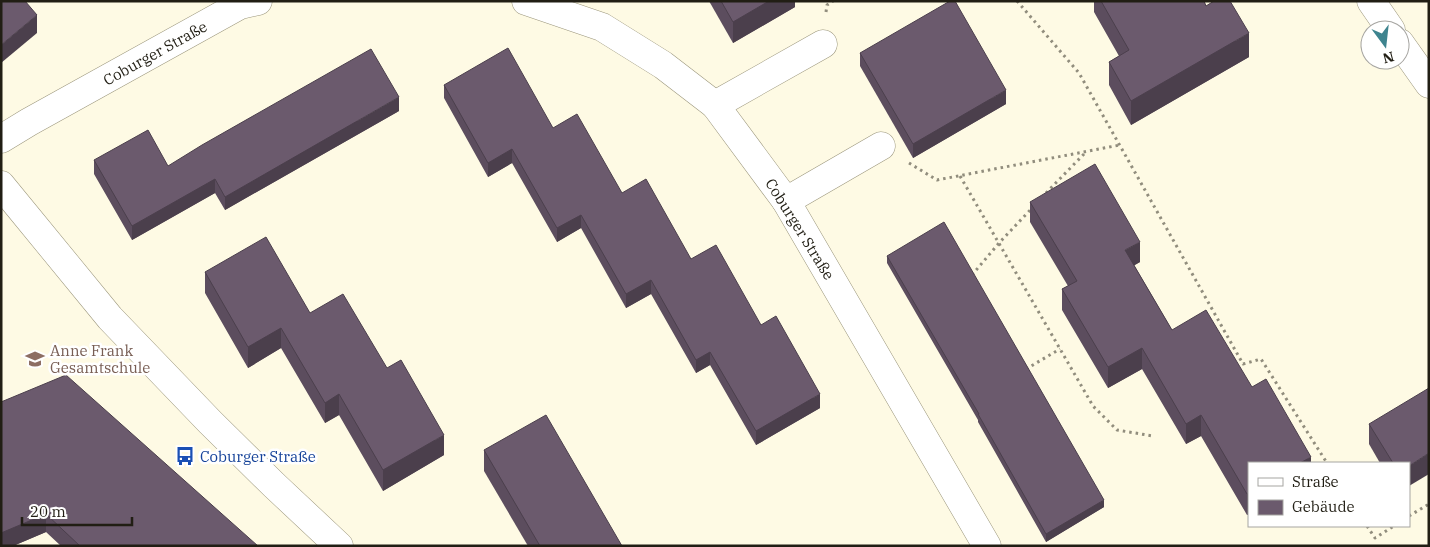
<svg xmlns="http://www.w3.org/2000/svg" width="1430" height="547" font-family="'IBM Plex Serif',serif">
	<rect width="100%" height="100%" fill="#fefae4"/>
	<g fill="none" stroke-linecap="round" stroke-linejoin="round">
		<g stroke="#9b967c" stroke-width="29">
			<g id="minor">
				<polyline points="526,1 602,27 663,65 715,105 786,201 987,546"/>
				<polyline points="1371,1 1391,30"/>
				<polyline points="1400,43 1429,84"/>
				<polyline points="715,105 823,44"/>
				<polyline points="1,139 29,122 240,5 258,1"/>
				<polyline points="1,185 110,318 210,422 274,485 339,546"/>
				<polyline points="786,201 881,146"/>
			</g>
		</g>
		<g stroke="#918d7d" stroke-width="3" stroke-dasharray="2.5 4" stroke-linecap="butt">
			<polyline points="1017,1 1079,73 1243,364 1261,359 1327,463"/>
			<polyline points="826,12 827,5 833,1"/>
			<polyline points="909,163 937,180 1120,145"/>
			<polyline points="960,176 1093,406 1117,430 1153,436"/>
			<polyline points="1046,193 1085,153"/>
			<polyline points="972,275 999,243 1033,207"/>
			<polyline points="1026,369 1060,349"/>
			<polyline points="1409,516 1429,504"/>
			<polyline points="1367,526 1375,538 1394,526"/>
		</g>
		<use href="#minor" stroke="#fff" stroke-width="28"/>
	</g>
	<g fill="#5c4d5e">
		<polygon points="709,1 795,1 795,7 733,43"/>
		<polygon points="1094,1 1204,1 1206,6 1249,57 1131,125 1109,85 1109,62 1119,56 1094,12"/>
		<polygon points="860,53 1006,104 913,158 860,66"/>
		<polygon points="444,85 553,128 761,325 820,408 756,445 710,365 696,373 651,294 626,308 581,228 557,242 512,163 488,177 444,98"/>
		<polygon points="399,111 225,210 215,193 132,240 94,174 94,160 168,166"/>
		<polygon points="1030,202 1140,262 1134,265 1172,330 1252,387 1311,463 1247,515 1201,436 1186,444 1142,369 1108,388 1062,310 1062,289 1068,286 1030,222"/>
		<polygon points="887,256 1104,507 1046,542 978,422 978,420 887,263"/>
		<polygon points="205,272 310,313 387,368 444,455 383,491 339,415 325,423 281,348 248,368 205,293"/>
		<polygon points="1,402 258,546 61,546 46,532 13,546 1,546"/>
		<polygon points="1369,424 1409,463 1380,463 1369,444"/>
		<polygon points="484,450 622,546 528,546 484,471"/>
	</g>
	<g fill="#4b3f4c">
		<polygon points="769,1 795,1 795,7 733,43 733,22"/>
		<polygon points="37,15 37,33 1,63 1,45"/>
		<polygon points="1249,33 1249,57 1131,125 1131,101"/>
		<polygon points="1006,90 1006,104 913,158 913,144"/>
		<polygon points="399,97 399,111 225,210 225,197"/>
		<polygon points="512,149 512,163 488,177 488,163"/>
		<polygon points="215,179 215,193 132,240 132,226"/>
		<polygon points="581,215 581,228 557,242 557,228"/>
		<polygon points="1140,242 1140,262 1125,271 1125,250"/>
		<polygon points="651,280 651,294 626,308 626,294"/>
		<polygon points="281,328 281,348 248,368 248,347"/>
		<polygon points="1142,348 1142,369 1108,388 1108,367"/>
		<polygon points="710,352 710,365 696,373 696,360"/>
		<polygon points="339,394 339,415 325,423 325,403"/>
		<polygon points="820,394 820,408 756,445 756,431"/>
		<polygon points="1201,415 1201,436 1186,444 1186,424"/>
		<polygon points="444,435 444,455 383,491 383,470"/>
		<polygon points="1429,453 1429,474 1409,486 1409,466"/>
		<polygon points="1311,457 1311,463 1300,463"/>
		<polygon points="1247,494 1249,494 1249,514 1247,515"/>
		<polygon points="1104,500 1104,507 1046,542 1046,534"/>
		<polygon points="46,514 46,532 13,546 1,546 1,533"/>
	</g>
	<g fill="#6b5a6d" stroke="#4b3f4c">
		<polygon points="1,1 25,1 37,15 1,45"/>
		<polygon points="721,1 769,1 733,22"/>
		<polygon points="950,1 955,1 1006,90 913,144 860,53"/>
		<polygon points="1101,1 1204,1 1206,6 1214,1 1230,1 1249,33 1131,101 1109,62 1129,50"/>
		<polygon points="508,48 553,128 577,114 622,193 646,179 691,259 716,245 761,325 776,316 820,394 756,431 710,352 696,360 651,280 626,294 581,215 557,228 512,149 488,163 444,85"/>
		<polygon points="371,49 399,97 225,197 215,179 132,226 94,160 148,130 168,166 202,145"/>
		<polygon points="1095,164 1140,242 1125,250 1172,330 1206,310 1252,387 1266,379 1311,457 1300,463 1249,463 1249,494 1247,494 1201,415 1186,424 1142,348 1108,367 1062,289 1077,281 1030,202"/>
		<polygon points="944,222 1104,500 1046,534 978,414 979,414 887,256"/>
		<polygon points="266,237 310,313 343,294 387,368 401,360 444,435 383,470 339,394 325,403 281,328 248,347 205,272"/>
		<polygon points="66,375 258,546 80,546 46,514 1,533 1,402"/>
		<polygon points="1429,388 1429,453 1409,466 1409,463 1393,463 1369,424"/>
		<polygon points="546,415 622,546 540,546 484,450"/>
	</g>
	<defs>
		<g id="school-bare" transform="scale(1.5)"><path d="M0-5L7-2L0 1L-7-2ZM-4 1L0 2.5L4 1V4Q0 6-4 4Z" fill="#8d6e63" stroke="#fff" stroke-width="2.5" paint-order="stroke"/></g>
		<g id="bus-bare" transform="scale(1.5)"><path d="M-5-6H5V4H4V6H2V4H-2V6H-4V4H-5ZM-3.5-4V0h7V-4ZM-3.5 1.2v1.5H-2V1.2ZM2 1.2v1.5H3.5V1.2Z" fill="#1a4fb4" stroke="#fff" stroke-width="2.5" paint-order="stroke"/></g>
	</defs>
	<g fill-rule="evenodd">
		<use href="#school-bare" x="35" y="359"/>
		<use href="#bus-bare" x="185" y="456"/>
	</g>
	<g text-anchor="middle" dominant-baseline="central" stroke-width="5" stroke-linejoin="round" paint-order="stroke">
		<g font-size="15" fill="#211e14" stroke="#fff">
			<text transform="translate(155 53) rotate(-29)">Coburger Straße</text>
			<text transform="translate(800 229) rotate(58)">Coburger Straße</text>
		</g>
		<g font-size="15" fill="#785e54" stroke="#fff" text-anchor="start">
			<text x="50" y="350">Anne Frank<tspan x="50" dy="17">Gesamtschule</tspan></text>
		</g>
		<g font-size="15" fill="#164399" stroke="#fff" text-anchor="start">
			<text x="200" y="456">Coburger Straße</text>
		</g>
	</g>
	<rect width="1430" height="547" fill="none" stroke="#211e14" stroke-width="5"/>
	<rect x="1248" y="462" width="162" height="65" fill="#ffffff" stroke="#a6a5a1"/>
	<rect x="1258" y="478" width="25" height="8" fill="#ffffff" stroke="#a6a5a1"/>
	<text x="1292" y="487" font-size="15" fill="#211e14">Straße</text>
	<rect x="1258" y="500" width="25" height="15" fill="#6b5a6d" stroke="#a6a5a1"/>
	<text x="1292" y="512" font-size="15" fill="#211e14">Gebäude</text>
	<g transform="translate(1385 45) rotate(165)"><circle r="24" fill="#ffffff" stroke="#a6a5a1"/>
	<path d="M0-4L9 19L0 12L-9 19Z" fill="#3e848f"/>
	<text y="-8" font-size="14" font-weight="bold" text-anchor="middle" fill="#211e14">N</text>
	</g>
	<path d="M22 517v8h110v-8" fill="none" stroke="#211e14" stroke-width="2.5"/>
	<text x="30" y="517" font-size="15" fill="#211e14" stroke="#ffffff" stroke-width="4" paint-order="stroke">20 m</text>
</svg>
